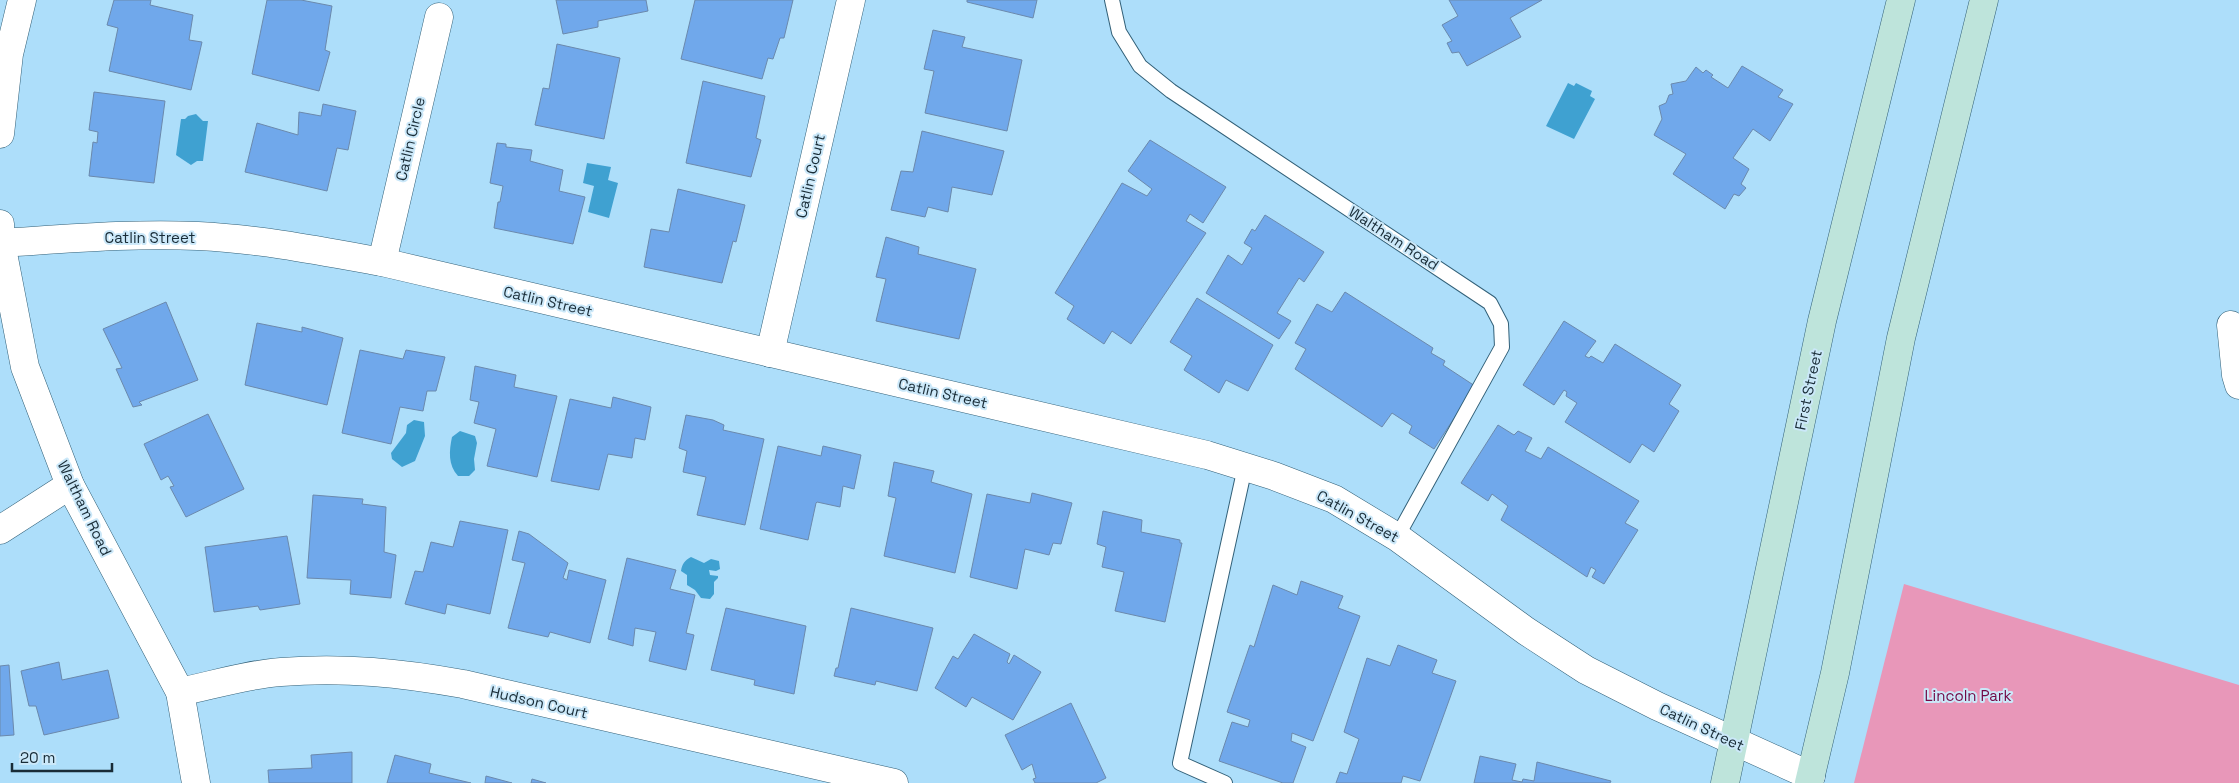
<svg xmlns="http://www.w3.org/2000/svg" width="2239" height="783" font-family="'Space Grotesk',sans-serif">
	<rect width="100%" height="100%" fill="#addefa"/>
	<polygon fill="#e897b9" points="1904,584 2239,685 2239,783 1854,783"/>
	<g fill="#3fa1d1">
		<polygon points="1568,83 1574,86 1576,83 1592,91 1590,96 1595,99 1574,139 1546,126"/>
		<polygon points="196,114 203,121 208,121 203,161 197,161 191,165 176,155 181,119 185,119 188,116"/>
		<polygon points="587,163 611,167 608,180 618,183 609,218 588,212 594,186 583,183"/>
		<polygon points="414,420 424,422 425,436 415,461 402,467 392,459 391,453 406,433 407,425"/>
		<path d="M460,431L475,436L477,443L474,459L475,470L469,476H458C448,465 449,451 452,437Z"/>
		<path d="M691,557L704,563L711,559L719,561L720,569L716,571L709,570L710,575L718,576V578L714,582V594L710,599L701,598L695,590L687,585V575L681,571C682,564 685,560 691,557Z"/>
	</g>
	<g fill="#70a8eb" stroke="#6b89ac">
		<polygon points="114,0 151,0 150,5 193,15 189,40 202,42 191,90 109,71 118,28 107,25"/>
		<polygon points="267,0 301,0 332,6 325,50 330,52 319,91 252,74"/>
		<polygon points="556,0 646,0 648,11 598,21 598,27 563,34"/>
		<polygon points="695,0 793,0 784,38 780,38 773,59 768,58 762,79 681,59"/>
		<polygon points="967,0 1037,0 1033,18 967,2"/>
		<polygon points="1449,0 1542,0 1510,18 1521,37 1467,66 1459,52 1452,53 1447,43 1452,41 1442,25 1458,16"/>
		<polygon points="933,30 965,37 962,47 1022,60 1007,131 925,113 934,71 924,69"/>
		<polygon points="557,44 620,58 604,139 535,125 543,88 549,89"/>
		<polygon points="1742,66 1783,90 1778,97 1793,104 1770,141 1753,129 1733,158 1749,169 1741,184 1746,188 1739,196 1734,194 1725,209 1673,174 1686,154 1654,135 1662,119 1659,106 1666,103 1669,95 1673,94 1671,84 1686,81 1696,67 1703,73 1706,70 1713,75 1711,77 1728,88"/>
		<polygon points="703,81 765,96 756,138 761,140 751,177 686,163"/>
		<polygon points="94,92 165,101 154,183 89,176 93,142 97,143 98,132 89,130"/>
		<polygon points="323,104 356,111 348,150 337,148 327,191 245,172 257,123 298,135 299,112 321,116"/>
		<polygon points="922,131 1004,151 992,195 952,187 948,212 928,207 925,217 891,210 901,171 913,172"/>
		<polygon points="1150,140 1226,187 1203,223 1190,214 1186,221 1206,233 1131,344 1112,331 1104,344 1067,319 1074,306 1055,293 1122,183 1147,196 1152,189 1128,171"/>
		<polygon points="497,143 506,144 506,147 532,150 530,161 563,170 559,191 585,197 573,244 494,228 498,202 500,202 503,186 490,183"/>
		<polygon points="678,189 745,205 736,242 733,241 722,283 644,267 651,229 669,232"/>
		<polygon points="1265,215 1324,252 1304,282 1299,278 1277,313 1291,321 1279,339 1206,293 1228,255 1242,265 1252,248 1244,243 1252,229 1255,231"/>
		<polygon points="886,237 919,247 918,254 976,269 959,339 876,321 886,279 876,277"/>
		<polygon points="1345,292 1433,348 1431,353 1445,361 1443,365 1475,386 1434,449 1409,433 1412,426 1392,413 1382,427 1295,369 1306,349 1295,343 1317,304 1332,312"/>
		<polygon points="1197,298 1273,345 1248,391 1226,380 1219,393 1184,370 1192,356 1170,342"/>
		<polygon points="166,302 198,380 139,402 142,405 133,407 116,369 122,368 103,329"/>
		<polygon points="1564,321 1596,341 1585,356 1589,358 1591,356 1603,363 1615,344 1681,385 1669,404 1679,411 1654,452 1642,444 1630,463 1565,422 1577,403 1566,396 1567,392 1564,390 1554,405 1523,385"/>
		<polygon points="257,323 302,332 302,327 343,338 327,405 245,385"/>
		<polygon points="360,350 403,359 406,350 445,357 436,391 427,391 423,411 400,407 391,444 342,433"/>
		<polygon points="475,366 516,375 514,387 557,396 537,477 487,466 496,429 474,423 479,402 470,400"/>
		<polygon points="613,397 651,407 645,440 635,438 632,458 608,454 599,490 551,481 570,399 611,408"/>
		<polygon points="208,414 244,489 186,517 170,487 174,486 168,476 161,480 144,444"/>
		<polygon points="686,415 713,420 724,425 723,430 764,439 745,525 697,515 706,477 683,472 687,451 679,448"/>
		<polygon points="1498,425 1514,435 1518,431 1532,438 1525,451 1541,459 1548,447 1639,501 1625,523 1638,530 1604,584 1592,577 1596,570 1591,567 1587,577 1501,520 1508,506 1492,494 1488,501 1461,483"/>
		<polygon points="778,446 821,456 823,446 861,455 854,489 843,486 840,507 817,502 816,503 808,540 760,529"/>
		<polygon points="894,462 934,471 931,482 972,494 955,573 884,556 896,498 888,496"/>
		<polygon points="1032,493 1072,503 1061,544 1053,543 1049,555 1025,549 1017,589 970,577 987,494 1030,503"/>
		<polygon points="313,495 363,499 362,504 386,507 384,552 396,555 391,598 350,594 351,580 307,578"/>
		<polygon points="1103,511 1142,520 1141,532 1180,540 1180,543 1182,543 1165,622 1115,611 1124,572 1102,567 1106,547 1097,544"/>
		<polygon points="460,521 508,530 490,614 447,604 445,614 405,604 415,571 423,572 431,542 453,547"/>
		<polygon points="519,531 529,534 568,563 563,578 567,580 569,570 606,580 590,643 550,632 548,637 508,628 525,563 512,560"/>
		<polygon points="287,536 300,604 260,610 258,606 214,612 205,547"/>
		<polygon points="627,558 676,570 670,589 695,595 686,633 694,635 686,670 649,661 656,632 635,628 633,646 608,639"/>
		<polygon points="1301,581 1343,596 1338,608 1360,616 1313,741 1292,733 1291,741 1306,747 1293,783 1283,783 1219,761 1232,722 1248,727 1250,720 1227,712 1250,645 1254,647 1273,585 1297,595"/>
		<polygon points="726,608 806,626 794,694 754,685 755,680 711,670"/>
		<polygon points="851,608 933,628 917,691 876,681 875,685 834,676 836,668 838,668"/>
		<polygon points="974,634 1010,654 1007,662 1009,664 1014,655 1041,672 1013,720 972,697 966,707 935,688 953,656 958,659"/>
		<polygon points="1398,645 1437,660 1432,673 1456,681 1420,781 1403,776 1401,783 1336,783 1340,772 1347,774 1359,739 1344,732 1367,658 1390,666"/>
		<polygon points="59,662 62,680 108,670 119,718 44,735 36,706 29,706 21,671"/>
		<polygon points="9,665 14,735 0,736 0,666"/>
		<polygon points="1071,703 1106,778 1096,783 1035,783 1033,779 1036,778 1032,764 1022,770 1005,735"/>
		<polygon points="352,752 352,783 269,783 268,770 312,768 311,755"/>
		<polygon points="395,755 431,764 429,773 471,783 387,783"/>
		<polygon points="1480,756 1516,764 1512,780 1522,782 1523,779 1534,781 1537,762 1611,781 1610,783 1474,783"/>
		<polygon points="486,776 512,783 485,783"/>
		<polygon points="532,779 546,783 531,783"/>
	</g>
	<g fill="none" stroke-linecap="round" stroke-linejoin="round">
		<g stroke="#326078" stroke-width="16">
			<g id="service">
				<polyline points="1112,0 1119,32 1140,66 1171,91 1490,303 1501,324 1502,347 1397,537"/>
				<polyline points="1225,783 1180,763 1245,467"/>
			</g>
		</g>
		<g stroke="#326078" stroke-width="29">
			<g id="minor">
				<polyline points="0,134 9,54 22,0"/>
				<polyline points="0,224 1,243 25,367 70,485 180,692 196,783"/>
				<path d="M1,243C66,239 132,233 198,236C260,239 321,251 382,262L1207,455L1274,476L1334,499L1397,537L1526,631L1586,670L1657,706L1811,776"/>
				<polyline points="382,262 439,17"/>
				<polyline points="2231,325 2236,375 2239,385"/>
				<polyline points="770,353 851,0"/>
				<polyline points="0,530 70,485"/>
				<path d="M180,692C213,685 249,674 281,672C345,667 401,673 463,684L894,783"/>
			</g>
		</g>
		<g stroke="#326078" stroke-width="29">
			<g id="secondary">
				<polyline points="1725,783 1822,321 1901,0"/>
				<polyline points="1809,783 1835,673 1901,338 1984,0"/>
			</g>
		</g>
		<use href="#service" stroke="#fff" stroke-width="14"/>
		<use href="#minor" stroke="#fff" stroke-width="28"/>
		<use href="#secondary" stroke="#bee4db" stroke-width="28"/>
	</g>
	<g text-anchor="middle" dominant-baseline="central" stroke-width="4" stroke-linejoin="round" paint-order="stroke">
		<g font-size="15" fill="#192c37" stroke="#cbe8f9">
			<text transform="translate(410 139) rotate(-77)">Catlin Circle</text>
			<text transform="translate(810 176) rotate(-77)">Catlin Court</text>
			<text x="150" y="237">Catlin Street</text>
			<text transform="translate(1394 238) rotate(33)">Waltham Road</text>
			<text transform="translate(548 301) rotate(13)">Catlin Street</text>
			<text transform="translate(1808 390) rotate(-78)">First Street</text>
			<text transform="translate(943 393) rotate(13)">Catlin Street</text>
			<text transform="translate(85 508) rotate(64)">Waltham Road</text>
			<text transform="translate(1358 516) rotate(29)">Catlin Street</text>
			<text transform="translate(539 702) rotate(13)">Hudson Court</text>
			<text transform="translate(1702 727) rotate(25)">Catlin Street</text>
		</g>
		<g font-size="15" fill="#720945" stroke="#cbe8f9">
			<text x="1968" y="695">Lincoln Park</text>
		</g>
	</g>
	<path d="M12 763v8h100v-8" fill="none" stroke="#192c37" stroke-width="2.5"/>
	<text x="20" y="763" font-size="15" fill="#192c37" stroke="#cbe8f9" stroke-width="4" paint-order="stroke">20 m</text>
</svg>
